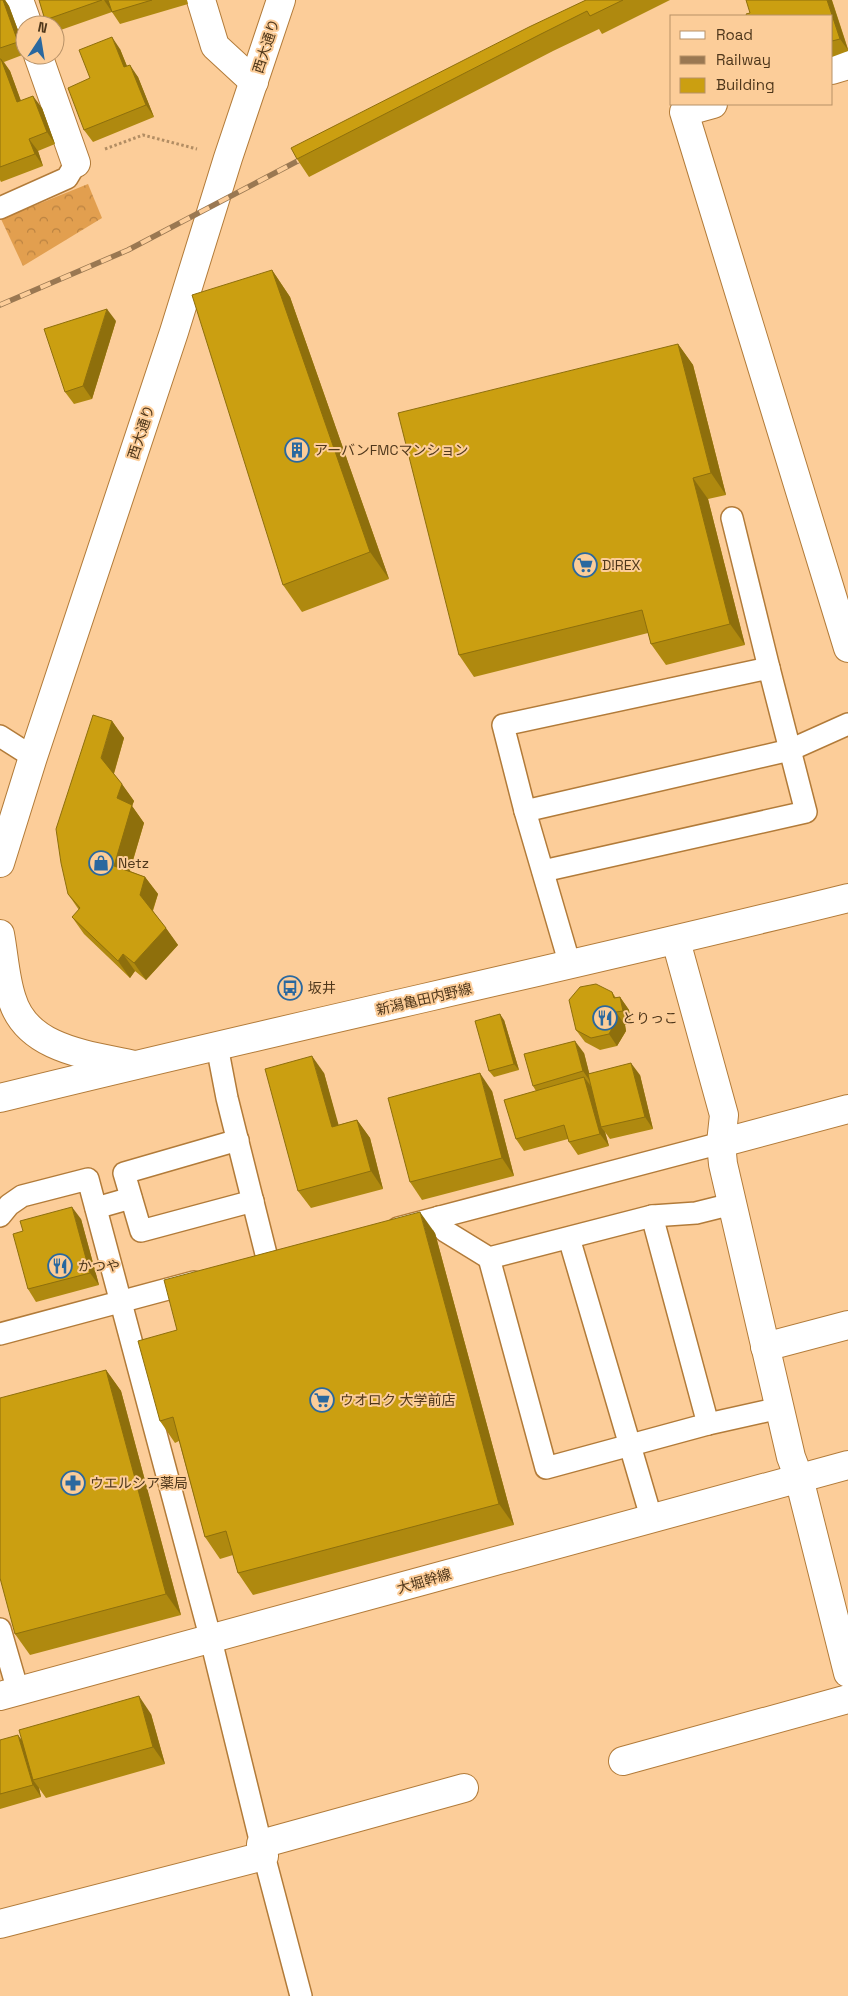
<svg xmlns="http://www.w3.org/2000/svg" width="848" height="1996" font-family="'Space Grotesk','Noto Sans JP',sans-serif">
	<defs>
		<pattern id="forest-crowns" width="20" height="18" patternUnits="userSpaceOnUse" patternTransform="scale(1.25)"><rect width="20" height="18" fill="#e29f4f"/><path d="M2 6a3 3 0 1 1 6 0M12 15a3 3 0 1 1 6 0" fill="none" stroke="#ba8241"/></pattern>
	</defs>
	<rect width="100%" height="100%" fill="#fccd99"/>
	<polygon fill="url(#forest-crowns)" points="88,184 102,218 23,266 1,219"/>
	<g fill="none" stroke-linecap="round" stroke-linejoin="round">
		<g stroke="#b27b39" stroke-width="24">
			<g id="lane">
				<polyline points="0,208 67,178 76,163"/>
				<polyline points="732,518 769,668"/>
				<polyline points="0,736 33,757"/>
				<polyline points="525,811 503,725 769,668 806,812 543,871"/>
				<polyline points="570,965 525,811 790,750 848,724"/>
				<polyline points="217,1046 227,1098 268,1262"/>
				<polyline points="238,1140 124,1173 141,1231 253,1201"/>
				<polyline points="96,1208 131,1198"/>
				<polyline points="0,1216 9,1205 22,1196 88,1179 211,1640 261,1844 301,1996"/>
				<polyline points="439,1217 445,1231 489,1258 652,1216 696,1213 732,1204"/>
				<polyline points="398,1228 721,1143"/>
				<polyline points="569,1238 651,1517"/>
				<polyline points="489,1258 546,1468 708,1424 652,1216"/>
				<polyline points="0,1334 194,1282"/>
				<polyline points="708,1424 780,1408"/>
				<polyline points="0,1629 18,1691"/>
			</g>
		</g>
		<g stroke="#b27b39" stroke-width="30">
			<g id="street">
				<polyline points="19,0 28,25"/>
				<polyline points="201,0 215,46 254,82"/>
				<polyline points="38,55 76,163"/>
				<polyline points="832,70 848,65"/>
				<polyline points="713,104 684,112 848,648"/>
				<polyline points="676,941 724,1115 721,1143 723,1164 791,1457 799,1478 848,1673"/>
				<polyline points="721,1143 848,1109"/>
				<polyline points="765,1347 848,1325"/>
				<polyline points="623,1761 848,1699"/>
				<polyline points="261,1844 464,1788"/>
				<polyline points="0,1924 264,1856"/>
			</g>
		</g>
		<g stroke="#b27b39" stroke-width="30">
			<g id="secondary">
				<polyline points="0,863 33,757 174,332 228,158 281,0"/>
				<path d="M0,934C4,955 5,979 12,999C27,1050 90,1055 134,1065"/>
				<path d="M0,1696C283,1620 565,1541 848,1465"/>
			</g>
		</g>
		<g stroke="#b27b39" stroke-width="30">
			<path id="primary" d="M0,1098C282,1028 566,968 848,898"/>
		</g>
		<polyline stroke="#b28d63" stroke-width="3" stroke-dasharray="2.5 2.5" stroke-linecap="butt" points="105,149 143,135 197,149"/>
		<use href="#lane" stroke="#fff" stroke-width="21"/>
		<use href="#street" stroke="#fff" stroke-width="28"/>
		<use href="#secondary" stroke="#fff" stroke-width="28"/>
		<use href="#primary" stroke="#fff" stroke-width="28"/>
		<g stroke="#9a7852" stroke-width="5.5">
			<polyline id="rail" points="0,305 128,250 311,154"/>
		</g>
		<use href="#rail" stroke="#fccd99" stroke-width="4" stroke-dasharray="11" stroke-linecap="butt"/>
	</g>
	<g fill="#af890f">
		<polygon points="0,0 5,0 9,6 25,49 25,54 4,62 10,71 21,101 42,108 55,144 38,151 43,166 1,182 0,180"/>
		<polygon points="39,0 187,0 188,4 120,24 112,12 55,32 55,25 49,25 45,20"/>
		<polygon points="586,0 670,0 602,34 599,29 553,51 309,177 297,159"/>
		<polygon points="746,0 832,0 848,49 848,51 832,57 832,16"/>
		<polygon points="120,49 127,66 138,77 154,117 93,142 84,130 90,78"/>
		<polygon points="272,270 290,297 389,579 302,612 283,585"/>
		<polygon points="116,321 92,399 74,404 65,392"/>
		<polygon points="678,344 693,365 726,495 708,499 745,645 666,665 651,644 648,633 474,677 459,655"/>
		<polygon points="112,721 124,738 114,774 134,801 132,806 144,823 130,871 145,877 158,894 153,911 178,945 146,980 135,971 130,978 84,934 72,917 79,910 68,894"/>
		<polygon points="612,992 616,998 620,997 629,1010 631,1024 625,1025 626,1031 617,1046 600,1050 585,1042 576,1030"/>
		<polygon points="504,1020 519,1070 494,1077 489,1071"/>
		<polygon points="584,1053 589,1073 640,1075 653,1129 610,1139 605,1132 609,1146 578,1155 569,1142 568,1139 524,1151 516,1139 536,1091 533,1086"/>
		<polygon points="324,1073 338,1125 357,1120 370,1138 383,1189 311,1208 298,1191"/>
		<polygon points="492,1091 514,1176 422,1200 410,1182"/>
		<polygon points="81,1219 99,1285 36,1302 28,1289"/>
		<polygon points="435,1233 514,1525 253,1595 238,1573 233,1555 220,1559 205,1537 179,1441 175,1443 160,1421 177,1330"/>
		<polygon points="106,1370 121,1391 181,1615 30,1655 15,1634"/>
		<polygon points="151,1714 165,1764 46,1798 39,1788 41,1797 0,1809 0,1740 22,1740"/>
	</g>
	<g fill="#8e6f0c">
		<polygon points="3,0 5,0 9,6 25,49 25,51 18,42"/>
		<polygon points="104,0 108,0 112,12"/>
		<polygon points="827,0 832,0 832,1 848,50 840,39"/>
		<polygon points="112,37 120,49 132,79 124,67"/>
		<polygon points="1,59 10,71 26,115 17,102"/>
		<polygon points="130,65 138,77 154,117 146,105"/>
		<polygon points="33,96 42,108 55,144 47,132"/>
		<polygon points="29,139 38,151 43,166 35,154"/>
		<polygon points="272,270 290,297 389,579 370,552"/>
		<polygon points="107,309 116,321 92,399 83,386"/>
		<polygon points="678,344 693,365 726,495 711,473"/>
		<polygon points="693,478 708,499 745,645 730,624"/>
		<polygon points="112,721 124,738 113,776 101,758"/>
		<polygon points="122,784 134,801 132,806 144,823 126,883 114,866 117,798"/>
		<polygon points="145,877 158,894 152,912 140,895"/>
		<polygon points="166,928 178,945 146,980 134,963"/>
		<polygon points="123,954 135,971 130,978 118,961"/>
		<polygon points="620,997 629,1010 631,1024 623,1011"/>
		<polygon points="616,1012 625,1025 626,1031 617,1046 609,1034"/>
		<polygon points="500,1014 504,1020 519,1070 514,1064"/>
		<polygon points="575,1041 584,1053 592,1084 583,1071"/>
		<polygon points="312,1056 324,1073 344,1144 332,1127"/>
		<polygon points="631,1063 640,1075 653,1129 645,1117"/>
		<polygon points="480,1073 492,1091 514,1176 502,1158"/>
		<polygon points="584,1077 593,1089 601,1127 605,1132 609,1146 600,1134"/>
		<polygon points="357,1120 370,1138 383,1189 371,1171"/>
		<polygon points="72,1207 81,1219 99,1285 90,1273"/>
		<polygon points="420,1212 435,1233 514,1525 499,1504"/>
		<polygon points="106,1370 121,1391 181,1615 166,1594"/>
		<polygon points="139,1696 151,1714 165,1764 153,1747"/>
		<polygon points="18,1735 27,1747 33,1780 39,1788 41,1797 33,1785"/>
	</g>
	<g fill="#cb9f11" stroke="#8e6f0c">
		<polygon points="0,0 3,0 18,42 0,48"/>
		<polygon points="39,0 102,0 45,20"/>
		<polygon points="108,0 152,0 112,12"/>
		<polygon points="586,0 623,0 590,16 587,11 541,34 297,159 291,148 529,27"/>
		<polygon points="746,0 827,0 840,39 832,41 832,16 747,16 746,14 750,13"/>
		<polygon points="112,37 124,67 130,65 146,105 84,130 68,88 90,78 79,50"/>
		<polygon points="0,59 1,59 17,102 33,96 47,132 29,139 35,154 0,167"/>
		<polygon points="272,270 370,552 283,585 192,295"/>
		<polygon points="107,309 83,386 65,392 44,329"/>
		<polygon points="678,344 711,473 693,478 730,624 651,644 642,610 459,655 398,413"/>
		<polygon points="93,715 112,721 101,758 122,784 117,798 132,805 114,866 145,877 140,895 166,928 134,963 123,954 118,961 72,917 80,908 68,894 61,863 56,829"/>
		<polygon points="596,984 612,992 614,998 620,997 623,1011 616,1012 617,1019 609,1034 591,1038 576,1030 569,1000 580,987"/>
		<polygon points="500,1014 514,1064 489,1071 475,1021"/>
		<polygon points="575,1041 583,1071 533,1086 524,1054"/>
		<polygon points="312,1056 332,1127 357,1120 371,1171 298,1191 265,1069"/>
		<polygon points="631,1063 645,1117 601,1127 588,1074"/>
		<polygon points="480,1073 502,1158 410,1182 388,1098"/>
		<polygon points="584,1077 600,1134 569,1142 564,1125 516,1139 504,1100"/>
		<polygon points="72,1207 90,1273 28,1289 13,1234 23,1231 20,1221"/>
		<polygon points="420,1212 499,1504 238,1573 226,1531 205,1537 173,1417 160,1421 138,1341 177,1330 164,1280"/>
		<polygon points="106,1370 166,1594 15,1634 0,1578 0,1398"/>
		<polygon points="139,1696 153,1747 33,1780 19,1730"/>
		<polygon points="18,1735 33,1785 0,1794 0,1740"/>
	</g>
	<defs>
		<g id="building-ring" transform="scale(1.25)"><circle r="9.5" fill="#fccd99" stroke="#2a689f" stroke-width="1.5"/><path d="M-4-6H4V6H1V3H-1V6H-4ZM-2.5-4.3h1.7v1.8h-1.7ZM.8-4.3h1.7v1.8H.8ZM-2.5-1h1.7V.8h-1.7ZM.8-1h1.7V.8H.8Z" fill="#2a689f"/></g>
		<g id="supermarket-ring" transform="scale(1.25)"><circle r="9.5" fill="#fccd99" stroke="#2a689f" stroke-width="1.5"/><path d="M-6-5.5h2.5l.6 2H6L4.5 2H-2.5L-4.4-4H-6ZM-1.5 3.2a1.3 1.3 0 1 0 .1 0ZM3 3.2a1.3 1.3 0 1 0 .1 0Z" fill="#2a689f"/></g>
		<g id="shop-ring" transform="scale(1.25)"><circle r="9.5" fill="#fccd99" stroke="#2a689f" stroke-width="1.5"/><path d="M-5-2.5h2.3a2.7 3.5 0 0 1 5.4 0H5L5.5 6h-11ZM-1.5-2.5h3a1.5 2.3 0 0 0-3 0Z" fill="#2a689f"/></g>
		<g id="bus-ring" transform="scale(1.25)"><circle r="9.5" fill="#fccd99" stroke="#2a689f" stroke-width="1.5"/><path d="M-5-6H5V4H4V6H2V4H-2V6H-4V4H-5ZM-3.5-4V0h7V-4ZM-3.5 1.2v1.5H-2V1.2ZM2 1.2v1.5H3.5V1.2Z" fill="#2a689f"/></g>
		<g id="restaurant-ring" transform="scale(1.25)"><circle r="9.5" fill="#fccd99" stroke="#2a689f" stroke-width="1.5"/><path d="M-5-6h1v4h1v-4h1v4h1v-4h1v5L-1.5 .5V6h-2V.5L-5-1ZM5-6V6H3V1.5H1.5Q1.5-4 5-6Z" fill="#2a689f"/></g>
		<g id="pharmacy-ring" transform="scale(1.25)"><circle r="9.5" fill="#fccd99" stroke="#2a689f" stroke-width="1.5"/><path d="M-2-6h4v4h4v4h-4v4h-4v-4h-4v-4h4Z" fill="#2a689f"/></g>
	</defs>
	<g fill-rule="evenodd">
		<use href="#building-ring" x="297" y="450"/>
		<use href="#supermarket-ring" x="585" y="565"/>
		<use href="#shop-ring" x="101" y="863"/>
		<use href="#bus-ring" x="290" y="988"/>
		<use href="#restaurant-ring" x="605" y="1018"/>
		<use href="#restaurant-ring" x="60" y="1266"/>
		<use href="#supermarket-ring" x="322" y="1400"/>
		<use href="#pharmacy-ring" x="73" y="1483"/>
	</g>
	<g text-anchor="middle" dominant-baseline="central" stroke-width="4" stroke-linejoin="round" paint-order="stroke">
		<g font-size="14" fill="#4f371b" stroke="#fccd99">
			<text transform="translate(266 46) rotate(-72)">西大通り</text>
			<text transform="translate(141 432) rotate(-72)">西大通り</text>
			<text transform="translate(424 999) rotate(-13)">新潟亀田内野線</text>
			<text transform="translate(424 1581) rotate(-16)">大堀幹線</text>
		</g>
		<g font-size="14" fill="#4f371b" stroke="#fccd99" text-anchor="start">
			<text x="314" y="450">アーバンFMCマンション</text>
			<text x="602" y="565">D!REX</text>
			<text x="118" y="863">Netz</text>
			<text x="308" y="988">坂井</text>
			<text x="622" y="1018">とりっこ</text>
			<text x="78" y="1266">かつや</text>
			<text x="340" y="1400">ウオロク 大学前店</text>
			<text x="90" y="1483">ウエルシア薬局</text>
		</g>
	</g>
	<rect x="670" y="15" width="162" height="90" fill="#fccd99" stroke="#b79167"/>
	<rect x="680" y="31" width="25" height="8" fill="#ffffff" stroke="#b79167"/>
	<text x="716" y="40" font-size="15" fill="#4f371b">Road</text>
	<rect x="680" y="56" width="25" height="8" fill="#9a7852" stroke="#b79167"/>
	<text x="716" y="65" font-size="15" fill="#4f371b">Railway</text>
	<rect x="680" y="78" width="25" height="15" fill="#cb9f11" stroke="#b79167"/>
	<text x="716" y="90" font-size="15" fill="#4f371b">Building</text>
	<g transform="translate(40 40) rotate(12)"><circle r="24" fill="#fccd99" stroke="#b79167"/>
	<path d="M0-4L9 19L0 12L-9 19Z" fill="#2a689f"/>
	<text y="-8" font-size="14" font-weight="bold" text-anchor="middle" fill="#4f371b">N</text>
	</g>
</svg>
